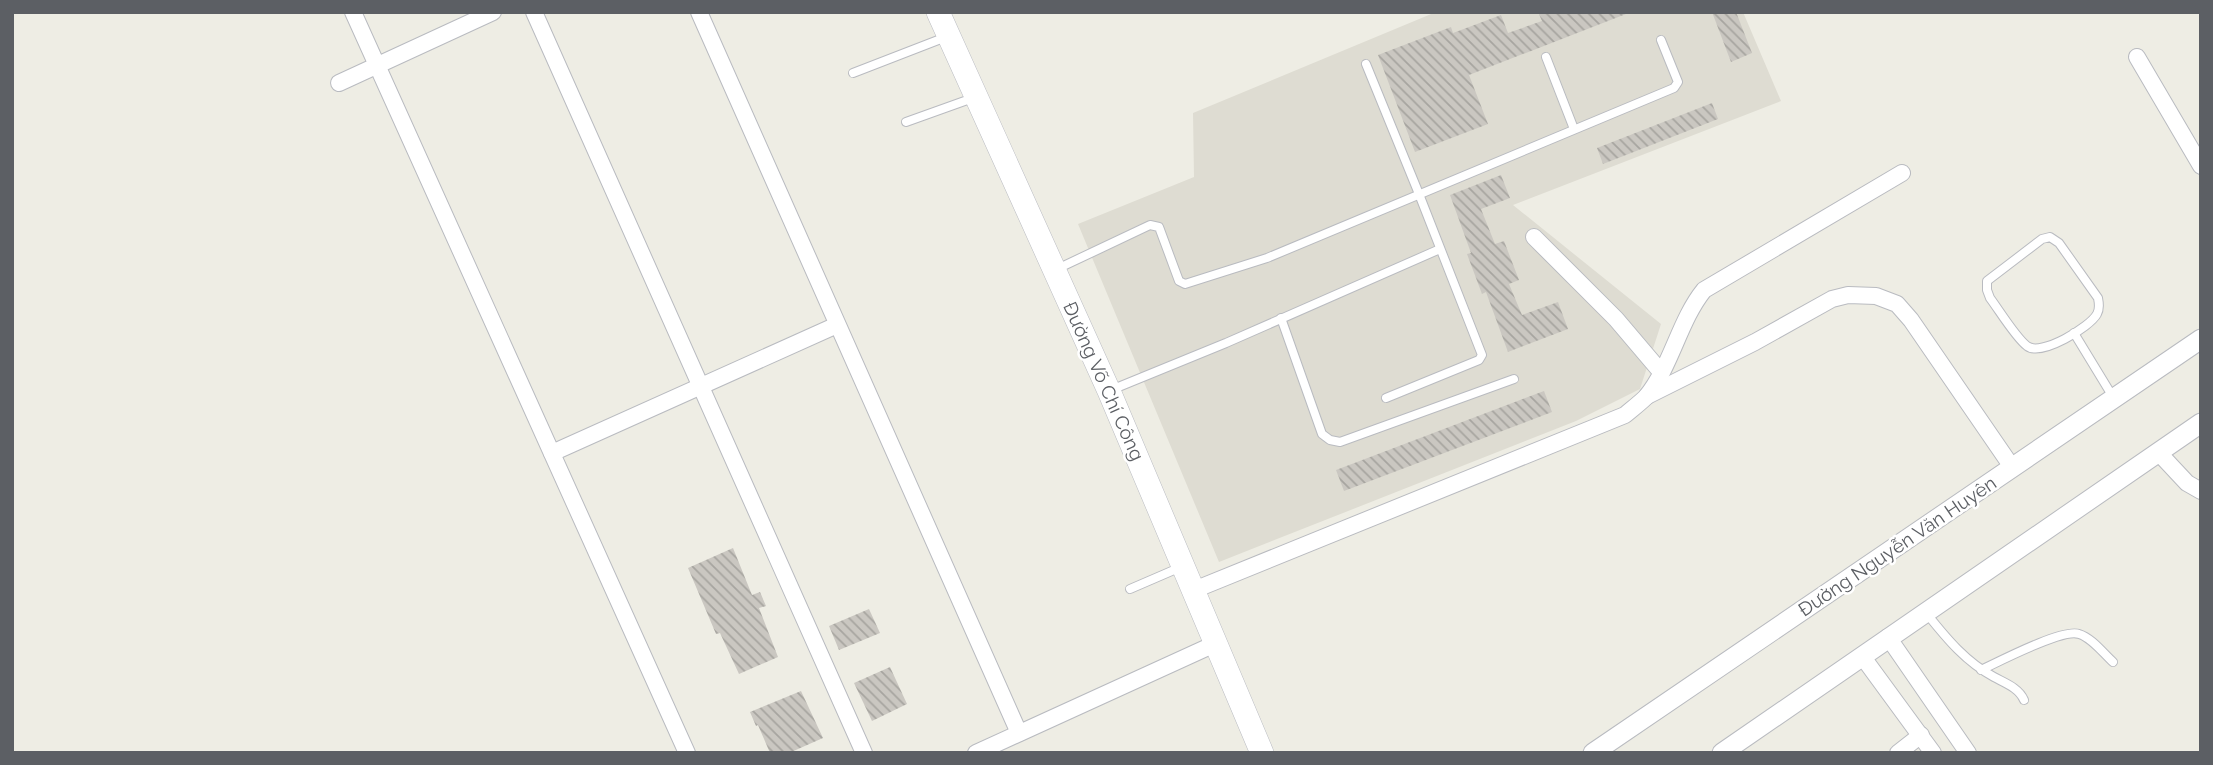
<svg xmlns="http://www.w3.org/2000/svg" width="2213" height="765" font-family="Raleway,sans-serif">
	<defs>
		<pattern id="building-back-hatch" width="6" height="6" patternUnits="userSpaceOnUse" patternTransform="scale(1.75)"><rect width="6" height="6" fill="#cac7c1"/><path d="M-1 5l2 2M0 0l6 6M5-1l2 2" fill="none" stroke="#a7a5a0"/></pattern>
	</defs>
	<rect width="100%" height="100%" fill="#eeede4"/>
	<polygon fill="#dedcd2" points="1436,12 1743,12 1781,101 1513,205 1661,324 1640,389 1576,421 1219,562 1078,224 1194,177 1193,113"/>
	<g fill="url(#building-back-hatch)">
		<polygon points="1538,12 1626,14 1469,75 1488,124 1415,152 1378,55 1451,27 1453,33 1501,15 1508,33 1542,21"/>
		<polygon points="1712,12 1736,12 1752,53 1731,62"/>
		<polygon points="1712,103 1718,119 1603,164 1597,148"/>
		<polygon points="1501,175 1510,198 1481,209 1495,244 1504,241 1519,280 1509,284 1522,315 1558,302 1568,329 1508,352 1486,292 1482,294 1467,254 1471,253 1450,195"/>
		<polygon points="1544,391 1552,412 1344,491 1336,470"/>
		<polygon points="733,548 752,595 760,592 766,606 759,608 778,657 739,674 720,633 716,634 688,568"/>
		<polygon points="869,609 880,633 839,650 829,626"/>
		<polygon points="890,667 907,704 872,721 854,683"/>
		<polygon points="801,691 823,738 789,753 770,753 758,725 756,726 750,712"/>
	</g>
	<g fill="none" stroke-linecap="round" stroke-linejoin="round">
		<g stroke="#b9bbc0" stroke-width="10">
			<g id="service">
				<polyline points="1546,57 1574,129"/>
				<polyline points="1366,64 1419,194 1482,355 1479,360 1386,398"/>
				<polyline points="853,73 946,37"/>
				<polyline points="906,122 973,98"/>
				<path d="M2050,237L2059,243L2098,298C2099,303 2100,309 2097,314C2090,327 2041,357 2027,346C2016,338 1999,310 1990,298L1987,290V281L2042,239Z"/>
				<polyline points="1057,269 1150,225 1159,227 1179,281 1185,284 1267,258 1674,88 1678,82 1661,40"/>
				<polyline points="1281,318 1322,434 1330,440 1340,442 1514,379"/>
				<polyline points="2074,333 2113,397"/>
				<polyline points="1111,390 1226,343 1440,249"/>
				<polyline points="1130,589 1181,567"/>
				<path d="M1927,614C1947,639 1966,662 1994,677C2005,683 2019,688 2024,700"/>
				<path d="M1981,670C1998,662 2063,628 2079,634C2092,638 2103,653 2113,662"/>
			</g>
		</g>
		<g stroke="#b9bbc0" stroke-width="18">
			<g id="minor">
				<polyline points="353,12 687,753"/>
				<polyline points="534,12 864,753"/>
				<polyline points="699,12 1019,733"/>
				<polyline points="2137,57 2201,166"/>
				<polyline points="339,83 493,12"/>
				<polyline points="1534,237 1616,319 1661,372"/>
				<polyline points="1647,396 1755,342 1832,299 1848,295 1876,296 1897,304 1911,320 2012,467"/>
				<polyline points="2158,452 2187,483 2201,491"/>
				<polyline points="552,453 837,325"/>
				<path d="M1194,590L1625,415C1632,409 1640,403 1646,397C1672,365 1679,321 1704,290L1902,173"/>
				<polyline points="1888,637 1968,753"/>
				<polyline points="1862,656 1933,753"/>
				<polyline points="976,753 1217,643"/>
				<polyline points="1898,753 1921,735"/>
			</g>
		</g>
		<g stroke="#b9bbc0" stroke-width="21">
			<g id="tertiary">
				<polyline points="1593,753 2201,339"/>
				<polyline points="1722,753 2201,423"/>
			</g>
		</g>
		<g stroke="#babcc2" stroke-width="24">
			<polyline id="secondary" points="938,12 1109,391 1262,753"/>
		</g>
		<use href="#service" stroke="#fff" stroke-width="8"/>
		<use href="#minor" stroke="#fff" stroke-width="16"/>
		<use href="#tertiary" stroke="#fff" stroke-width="19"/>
		<use href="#secondary" stroke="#fff" stroke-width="23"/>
	</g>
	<g text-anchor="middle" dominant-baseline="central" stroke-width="5" stroke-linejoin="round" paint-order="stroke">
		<g font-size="19" fill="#5c5f64" stroke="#fff">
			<text transform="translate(1104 381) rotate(66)">Đường Võ Chí Công</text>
			<text transform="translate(1897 546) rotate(-34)">Đường Nguyễn Văn Huyên</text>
		</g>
	</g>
	<rect width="2213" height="765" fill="none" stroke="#5c5f64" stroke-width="28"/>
</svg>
